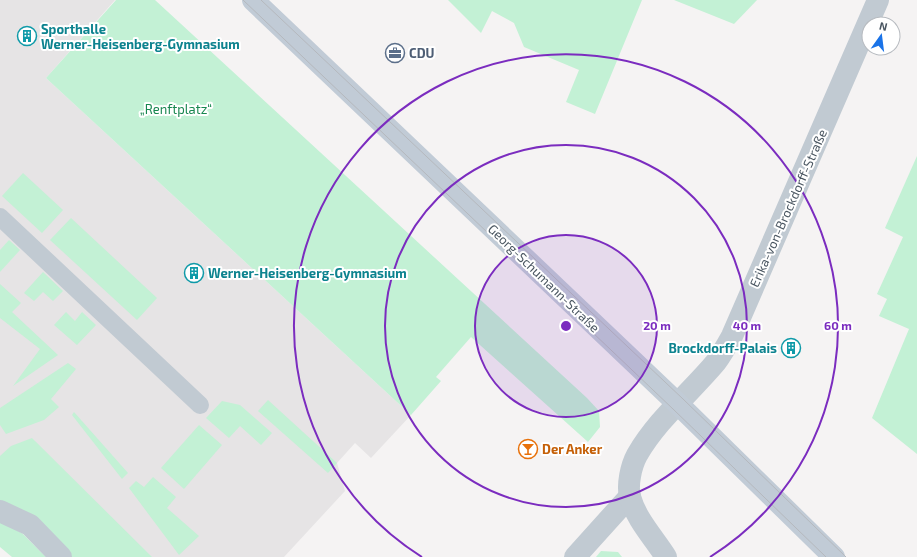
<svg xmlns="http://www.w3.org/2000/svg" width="917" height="557" font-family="'Exo 2',sans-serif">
	<rect width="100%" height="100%" fill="#f5f3f3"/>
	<polygon fill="#e6e4e5" points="0,0 115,0 46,78 411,415 371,458 355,443 337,463 345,491 284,557 93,557 0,486"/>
	<g fill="#c3f1d5">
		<polygon points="116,0 155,0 587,398 599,411 600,427 588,442 471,337 436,377 441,381 411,415 46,78"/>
		<polygon points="448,0 642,0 595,114 566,102 579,70 524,47 514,23 492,11 481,33"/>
		<polygon points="674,0 757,0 734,24"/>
		<polygon points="917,156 917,454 872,418 909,329 879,316 887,299 877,294 903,237 885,228"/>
		<polygon points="23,173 63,210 42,233 2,196"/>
		<polygon points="71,218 157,298 137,320 50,240"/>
		<polygon points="9,240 20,250 0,272 0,250"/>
		<polygon points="43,272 63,291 53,301 43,292 34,301 24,293"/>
		<polygon points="0,284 21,303 12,312 58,355 13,386 40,349 0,318"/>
		<polygon points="66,312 75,321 82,312 96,325 77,345 54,325"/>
		<polygon points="68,363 76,369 51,399 59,407 44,420 6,434 0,425 0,408"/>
		<polygon points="268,400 337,463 328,473 258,411"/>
		<polygon points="222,401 240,405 272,433 261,445 240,426 229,438 206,418"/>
		<polygon points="74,412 128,473 122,479 72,415"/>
		<polygon points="199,425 222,445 184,489 161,468"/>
		<polygon points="32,438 152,557 68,557 0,503 0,456 11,446"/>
		<polygon points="153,477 176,497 167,508 199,536 179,555 129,488 136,481 144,487"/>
		<polygon points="0,520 23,534 46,557 12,557 0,547"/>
		<polygon points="601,551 618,552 622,557 596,557"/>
	</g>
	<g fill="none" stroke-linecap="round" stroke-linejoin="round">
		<polyline stroke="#c1cad2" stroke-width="18" points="0,217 200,405"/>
		<g stroke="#c1cad2" stroke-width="22">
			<polyline points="0,511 30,525 61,557"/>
			<polyline points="575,557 630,496"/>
			<path d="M666,557C654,538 636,519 630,497C627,485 631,466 637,455C657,420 690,393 716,362C722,354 727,345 732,336L878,0"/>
		</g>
		<polyline stroke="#c1cbd6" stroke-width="22" points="253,0 678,404 834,557"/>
		<g stroke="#b5b8bd" stroke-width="1">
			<polyline points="243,0 673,409 826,557"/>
			<polyline points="261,0 683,399 846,557"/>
		</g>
	</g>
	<circle cx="566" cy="326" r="91" fill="#7b2cbf" fill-opacity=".12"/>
	<g fill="none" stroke="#7b2cbf" stroke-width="2">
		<circle cx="566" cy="326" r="91"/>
		<circle cx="566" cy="326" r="181"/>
		<path d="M422 557A272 272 0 1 1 710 557"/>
	</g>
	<defs>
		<g id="building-ring" transform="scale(1)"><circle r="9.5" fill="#fff" stroke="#0f9aa8" stroke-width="1.5"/><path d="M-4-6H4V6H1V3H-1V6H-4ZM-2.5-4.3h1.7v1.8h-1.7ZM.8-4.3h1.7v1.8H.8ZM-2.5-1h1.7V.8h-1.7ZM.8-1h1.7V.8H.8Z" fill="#0f9aa8"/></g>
		<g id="office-ring" transform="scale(1)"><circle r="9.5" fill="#fff" stroke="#5c6f8a" stroke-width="1.5"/><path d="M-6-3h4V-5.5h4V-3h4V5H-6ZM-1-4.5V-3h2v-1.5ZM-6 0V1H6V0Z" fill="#5c6f8a"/></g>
		<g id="bar-ring" transform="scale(1)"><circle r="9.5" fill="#fff" stroke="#e8710a" stroke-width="1.5"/><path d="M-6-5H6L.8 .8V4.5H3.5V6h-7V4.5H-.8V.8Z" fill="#e8710a"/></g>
	</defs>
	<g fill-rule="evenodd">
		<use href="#building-ring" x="27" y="36"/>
		<use href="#office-ring" x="395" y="53"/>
		<use href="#building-ring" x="194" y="273"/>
		<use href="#building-ring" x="791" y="348"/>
		<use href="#bar-ring" x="528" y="449"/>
	</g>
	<g text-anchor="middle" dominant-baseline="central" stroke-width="4" stroke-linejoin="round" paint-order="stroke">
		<g font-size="13" font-weight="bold" fill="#0d838f" stroke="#fff" text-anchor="start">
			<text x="41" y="29">Sporthalle<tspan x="41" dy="15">Werner-Heisenberg-Gymnasium</tspan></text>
			<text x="208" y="273">Werner-Heisenberg-Gymnasium</text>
			<text x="777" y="348" text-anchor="end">Brockdorff-Palais</text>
		</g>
		<g font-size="13" font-weight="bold" fill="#4e5e75" stroke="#fff" text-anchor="start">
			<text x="409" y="53">CDU</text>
		</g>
		<g font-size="13" fill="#17864f" stroke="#fff">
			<text x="176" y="109">„Renftplatz“</text>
		</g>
		<g font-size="13" fill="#4a5661" stroke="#fff">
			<text transform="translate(788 208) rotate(-66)">Erika-von-Brockdorff-Straße</text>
			<text transform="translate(544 278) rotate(44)">Georg-Schumann-Straße</text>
		</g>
		<g font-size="13" font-weight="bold" fill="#c56008" stroke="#fff" text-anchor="start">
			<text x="542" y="449">Der Anker</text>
		</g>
	</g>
	<circle cx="566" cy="326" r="6" fill="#7b2cbf" stroke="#fff" stroke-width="2"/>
	<g font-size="12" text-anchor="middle" font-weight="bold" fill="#7b2cbf" stroke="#fff" stroke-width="4" stroke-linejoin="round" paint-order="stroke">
		<text x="657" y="330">20 m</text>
		<text x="747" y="330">40 m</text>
		<text x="838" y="330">60 m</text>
	</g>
	<g transform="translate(881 36) rotate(14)"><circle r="19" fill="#ffffff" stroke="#b7bbc0"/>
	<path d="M0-3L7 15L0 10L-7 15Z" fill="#1a73e8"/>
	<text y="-6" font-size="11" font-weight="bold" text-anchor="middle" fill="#4a5661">N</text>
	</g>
</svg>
